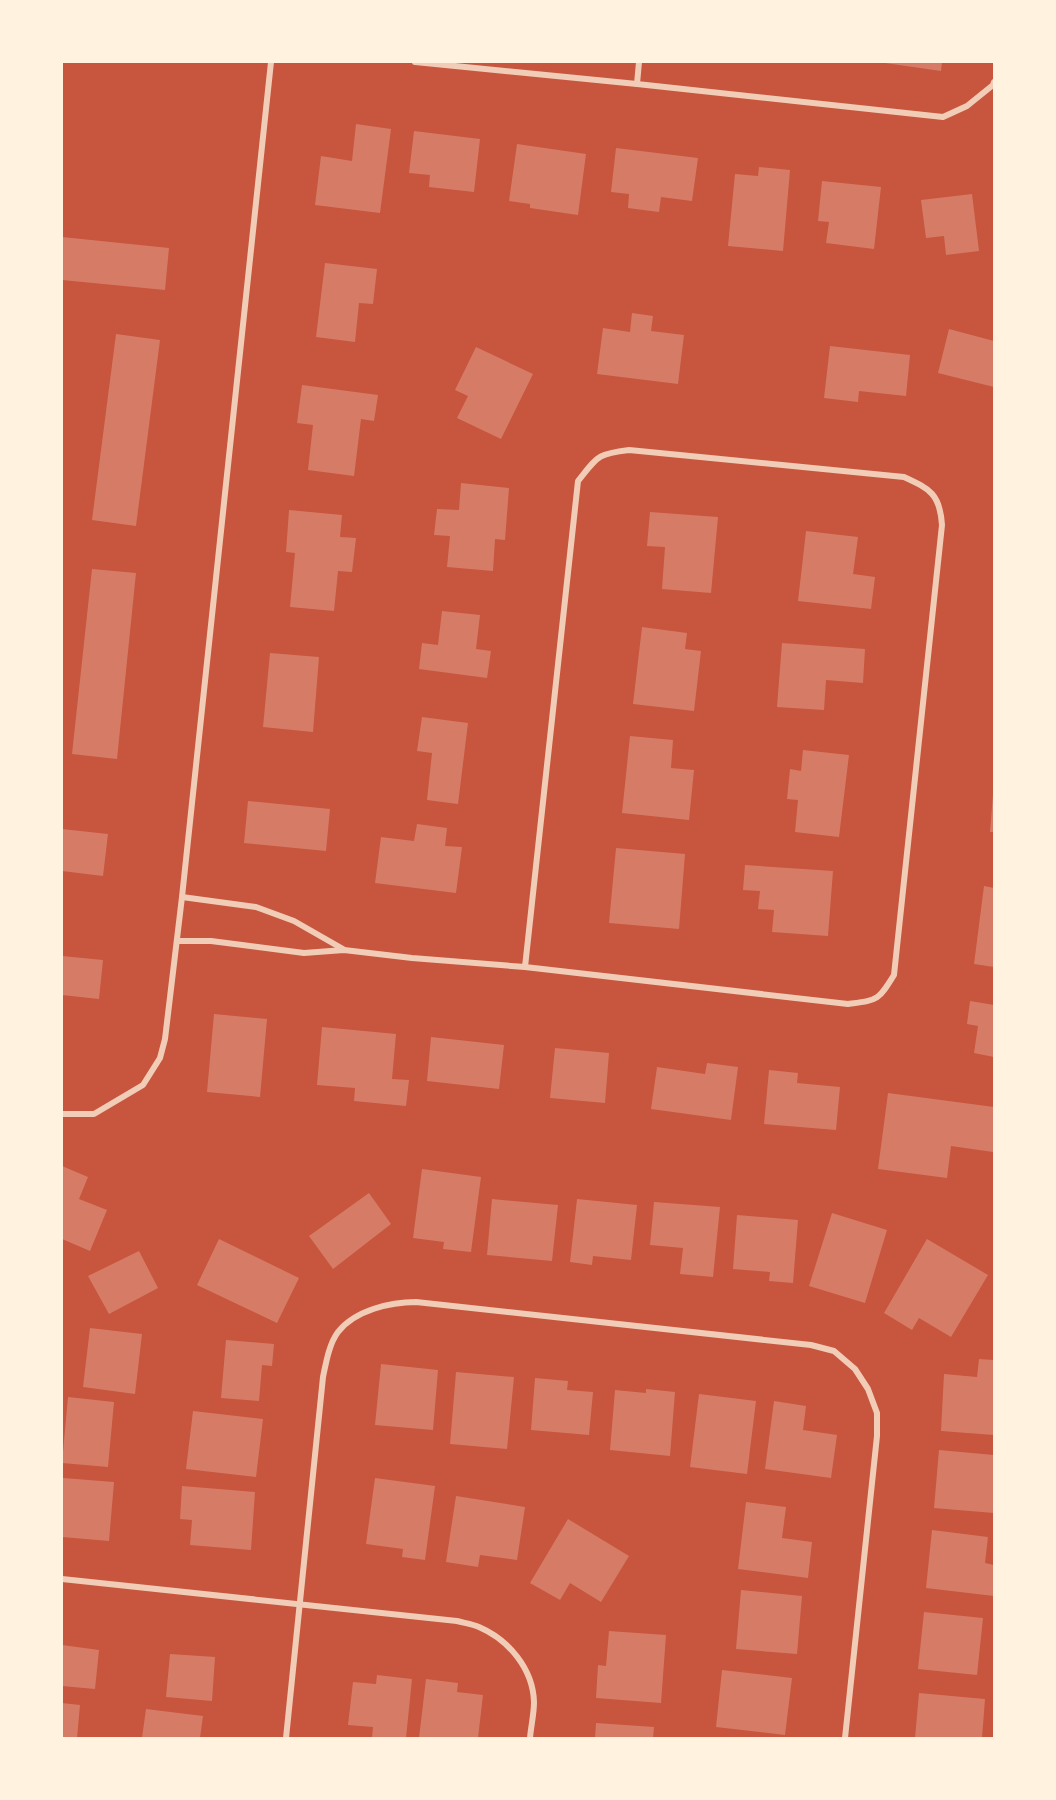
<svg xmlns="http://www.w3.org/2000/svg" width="1056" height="1800" font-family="Montserrat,sans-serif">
	<rect width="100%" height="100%" fill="#c8553d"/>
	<g fill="#d67c66">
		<polygon points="878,62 942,62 941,71"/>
		<polygon points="356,124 391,129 380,213 315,205 321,156 352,161"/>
		<polygon points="414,131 480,139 474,192 429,187 430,175 409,173"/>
		<polygon points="517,144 586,154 578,215 530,208 530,204 509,201"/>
		<polygon points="616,148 698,158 692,201 661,197 659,212 628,208 629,194 611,192"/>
		<polygon points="759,167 790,170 783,251 728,246 735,174 758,176"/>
		<polygon points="822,181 881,187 874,249 826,243 829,222 818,221"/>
		<polygon points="972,194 979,251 946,255 944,236 926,238 921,200"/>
		<polygon points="62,237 169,248 165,290 62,280"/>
		<polygon points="325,263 377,269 373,304 359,303 355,342 316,337"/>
		<polygon points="632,313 653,316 651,331 684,335 678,384 597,374 603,328 630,332"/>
		<polygon points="949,329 994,341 994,387 938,373"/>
		<polygon points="116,334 160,340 136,526 92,520"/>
		<polygon points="830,346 910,355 906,396 859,391 858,402 824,398"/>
		<polygon points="476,347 533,374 501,439 457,418 468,396 455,390"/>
		<polygon points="302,385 378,395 374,421 361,419 354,476 308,470 313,425 297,423"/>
		<polygon points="461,483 509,488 505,540 495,539 493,571 447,567 450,536 434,535 437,509 459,510"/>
		<polygon points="289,510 342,515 340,537 356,538 352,572 338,571 334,611 290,607 295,553 286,552"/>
		<polygon points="650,512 718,517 711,593 662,589 665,547 647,546"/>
		<polygon points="806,531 858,537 853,574 875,577 871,609 798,601"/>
		<polygon points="92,569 136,573 117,759 72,754"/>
		<polygon points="442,611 480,615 476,649 491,651 487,678 419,669 422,643 438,645"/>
		<polygon points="642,627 687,633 685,649 701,651 694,711 633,704"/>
		<polygon points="782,643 865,649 863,683 826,680 824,710 777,707"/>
		<polygon points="270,653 319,657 313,732 263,727"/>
		<polygon points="422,717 468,723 458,804 427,800 432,753 417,751"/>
		<polygon points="630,736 673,740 671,768 694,770 689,820 622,813"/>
		<polygon points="803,750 849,755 839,837 795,832 798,800 787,799 790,769 801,771"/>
		<polygon points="993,794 994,795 994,832 990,832"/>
		<polygon points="248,801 330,809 326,851 244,843"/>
		<polygon points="417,824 447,828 445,846 462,847 456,893 375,883 381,837 414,841"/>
		<polygon points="62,829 108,834 103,876 62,871"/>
		<polygon points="616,848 685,854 679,929 609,923"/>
		<polygon points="745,865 833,871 828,936 772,932 774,910 758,909 760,891 743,890"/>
		<polygon points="984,886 994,888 994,967 974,964"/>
		<polygon points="62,956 103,960 99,999 62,995"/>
		<polygon points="970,1001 994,1005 994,1057 974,1053 978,1026 967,1024"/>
		<polygon points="214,1014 267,1019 260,1097 207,1092"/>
		<polygon points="322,1027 396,1034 392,1079 409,1080 406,1106 354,1101 355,1088 317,1085"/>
		<polygon points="431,1037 504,1045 499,1089 427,1081"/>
		<polygon points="555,1048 609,1053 605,1103 550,1098"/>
		<polygon points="707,1063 738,1067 731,1120 651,1109 657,1067 705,1074"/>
		<polygon points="769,1070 798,1073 797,1083 840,1087 836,1130 764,1124"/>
		<polygon points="888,1093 994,1107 993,1152 951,1146 947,1178 878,1169"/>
		<polygon points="62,1166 88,1177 79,1199 107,1210 90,1251 62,1239"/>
		<polygon points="422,1169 481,1177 471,1252 443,1249 444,1242 413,1238"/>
		<polygon points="369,1193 391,1224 333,1269 309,1236"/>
		<polygon points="492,1199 558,1205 552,1261 487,1255"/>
		<polygon points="577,1199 637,1205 631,1260 593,1256 592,1265 570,1262"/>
		<polygon points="654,1202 720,1207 713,1277 680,1274 683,1248 650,1245"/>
		<polygon points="832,1213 887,1230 865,1303 809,1286"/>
		<polygon points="737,1215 798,1220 793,1283 769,1281 770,1272 733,1269"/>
		<polygon points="219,1239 299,1278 277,1323 197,1285"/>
		<polygon points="927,1239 988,1275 951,1337 919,1318 912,1330 884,1313"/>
		<polygon points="139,1251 158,1288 109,1314 88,1276"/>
		<polygon points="90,1328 142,1334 135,1394 83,1387"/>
		<polygon points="226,1340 274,1344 272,1366 262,1365 259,1401 221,1398"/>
		<polygon points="979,1359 994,1360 994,1435 941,1431 944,1374 977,1377"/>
		<polygon points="381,1364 438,1370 433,1430 375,1425"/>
		<polygon points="456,1372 514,1377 507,1449 450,1444"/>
		<polygon points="535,1378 568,1381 567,1390 593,1392 589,1435 531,1430"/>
		<polygon points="646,1389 675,1392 670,1456 610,1450 615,1390 646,1393"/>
		<polygon points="699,1394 756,1401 747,1474 690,1467"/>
		<polygon points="68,1397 114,1402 108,1467 62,1463"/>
		<polygon points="774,1401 806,1406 803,1430 837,1435 831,1478 765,1469"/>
		<polygon points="193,1411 263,1419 256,1477 186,1469"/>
		<polygon points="939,1450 994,1455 994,1513 934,1508"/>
		<polygon points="63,1478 114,1482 109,1541 62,1537"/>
		<polygon points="375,1478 435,1486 425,1560 402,1557 403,1549 366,1544"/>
		<polygon points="182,1486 255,1492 251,1550 190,1545 192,1520 180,1519"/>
		<polygon points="456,1496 525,1507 517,1560 480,1555 478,1567 446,1562"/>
		<polygon points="746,1502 786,1507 782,1538 812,1542 808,1578 738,1569"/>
		<polygon points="568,1519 629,1556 601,1602 570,1583 560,1600 530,1583"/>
		<polygon points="932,1530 988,1537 985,1563 994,1565 994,1596 926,1588"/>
		<polygon points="741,1590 802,1596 797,1654 736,1649"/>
		<polygon points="924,1612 983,1618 977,1675 918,1669"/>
		<polygon points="609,1631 666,1635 661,1703 596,1698 598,1665 606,1666"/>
		<polygon points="62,1645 99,1650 95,1689 62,1686"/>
		<polygon points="170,1654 215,1657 212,1701 166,1697"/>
		<polygon points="722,1670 792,1678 785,1735 716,1727"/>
		<polygon points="377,1675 412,1679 406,1738 372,1738 373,1727 348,1725 353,1682 376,1684"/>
		<polygon points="426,1679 458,1683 457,1692 483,1695 478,1738 419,1738"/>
		<polygon points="919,1693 985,1699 982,1738 915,1738"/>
		<polygon points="62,1703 80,1705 77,1738 62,1738"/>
		<polygon points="146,1709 203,1716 200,1738 142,1738"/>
		<polygon points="596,1723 654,1727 653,1738 595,1738"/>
	</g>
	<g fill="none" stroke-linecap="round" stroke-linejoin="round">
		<g stroke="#f1ccb7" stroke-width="6">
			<polyline points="415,62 637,84"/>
			<polyline points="639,62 637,84 943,117 967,106 993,85 994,82"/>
			<polyline points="182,897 256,907 294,921 343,949"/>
			<path d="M177,941H211L304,953L344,950L412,958L525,967L848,1004C878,1000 878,1001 894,975L942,525C940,494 930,489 904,477L629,450C597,454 598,456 578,481L525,967"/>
			<polyline points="62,1114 94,1114 143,1085 160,1058 165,1039 182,897 271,62"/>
			<path d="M62,1579L457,1621C464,1623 472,1624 479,1627C509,1640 533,1669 534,1702C534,1714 531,1726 530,1738"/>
			<path d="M286,1738L323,1377C326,1363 329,1344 338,1332C355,1310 391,1302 416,1302L811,1345L834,1351L855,1369L868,1389L877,1413V1436L845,1738"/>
		</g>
	</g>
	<rect width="1056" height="1800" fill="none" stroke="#fff3e0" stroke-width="126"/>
</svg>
